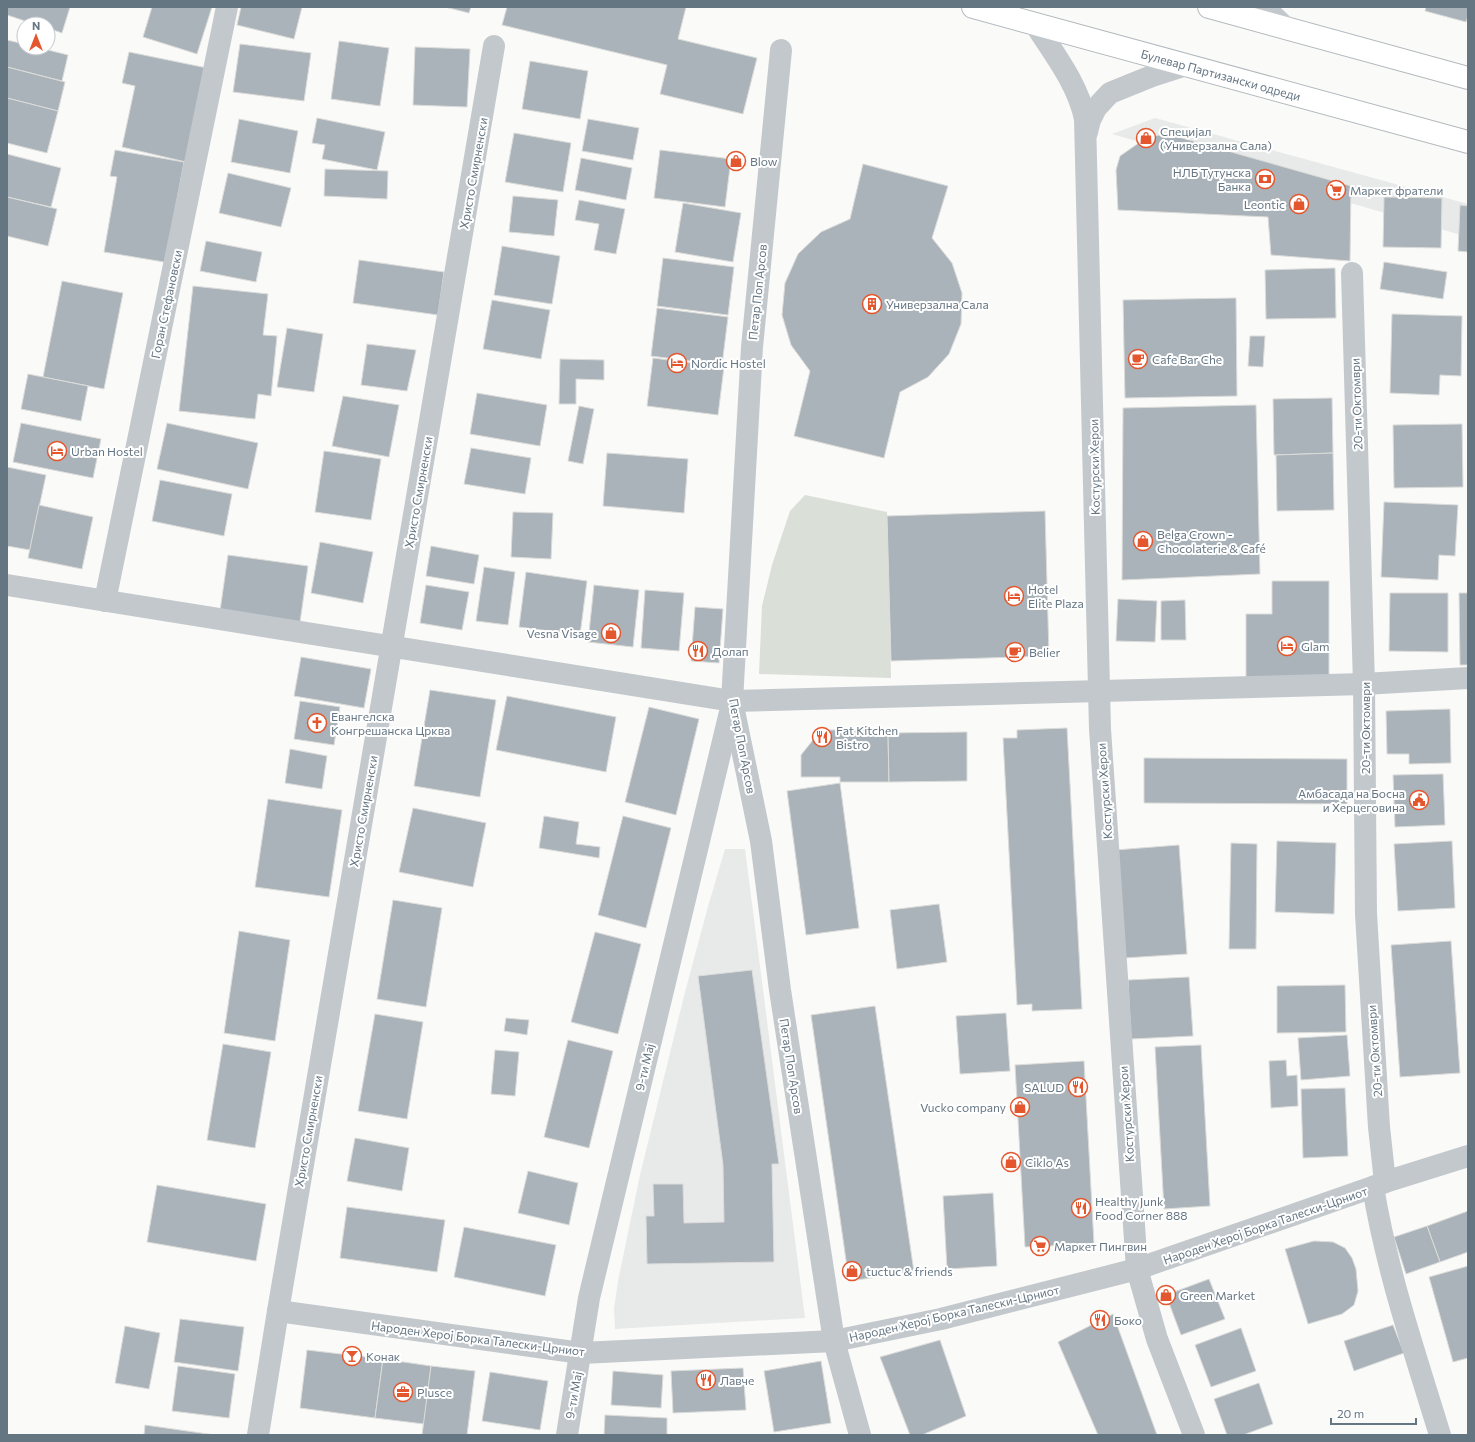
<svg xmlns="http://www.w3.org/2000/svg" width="1475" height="1442" font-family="Commissioner,sans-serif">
	<rect width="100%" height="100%" fill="#fafaf8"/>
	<g fill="#e8e9e9">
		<polygon points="1155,118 1468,204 1468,237 1112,134"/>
		<polygon points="725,849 745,849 805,1318 615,1329 614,1309 618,1281 640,1175 684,996 707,910"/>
	</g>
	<polygon fill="#dadfd7" points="805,495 887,512 891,678 759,674 762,606 772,565 790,511"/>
	<g fill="#aab3b9" stroke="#dcdcda">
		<polygon points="7,7 70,7 62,33 48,28 48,24 34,24 7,15"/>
		<polygon points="152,7 212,7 197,54 143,37"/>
		<polygon points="241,7 302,7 294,39 237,25"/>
		<polygon points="445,7 471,7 469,13"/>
		<polygon points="507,7 686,7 678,39 757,58 743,114 660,94 667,65 502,25"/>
		<polygon points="1426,7 1468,7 1468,16 1466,22 1425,11"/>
		<polygon points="7,40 24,44 24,48 40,48 68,55 62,81 7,67"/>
		<polygon points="339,41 389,48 380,106 331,99"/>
		<polygon points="240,44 311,53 304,101 233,92"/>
		<polygon points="415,47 470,49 467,107 413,105"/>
		<polygon points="129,52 207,68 186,162 122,147 135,86 122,83"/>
		<polygon points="530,61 588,71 580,119 522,109"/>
		<polygon points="7,67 65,82 58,111 7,98"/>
		<polygon points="7,98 58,111 47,153 7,143"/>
		<polygon points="317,118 385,132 377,170 322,159 325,145 312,143"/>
		<polygon points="239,119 298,131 290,173 231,162"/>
		<polygon points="588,119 639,128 633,160 582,151"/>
		<polygon points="514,133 571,143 563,192 505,182"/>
		<polygon points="1159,135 1175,136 1351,186 1350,261 1271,255 1268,217 1118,210 1116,170 1120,156 1146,138"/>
		<polygon points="115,150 184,162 176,205 170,263 104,252 117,177 110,176"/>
		<polygon points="660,150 731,159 725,207 654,198"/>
		<polygon points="7,154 61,168 51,207 7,197"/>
		<polygon points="581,158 632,168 626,200 575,190"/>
		<polygon points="863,164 948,186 932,238 952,263 962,293 961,324 949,354 928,377 900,392 884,458 794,436 810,371 791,345 782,315 785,283 798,254 821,232 850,219"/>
		<polygon points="325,169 388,171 387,199 324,196"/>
		<polygon points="228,173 291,188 281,227 219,213"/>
		<polygon points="513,196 558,200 554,236 509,232"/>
		<polygon points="7,197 57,209 48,246 7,236"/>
		<polygon points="1384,197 1442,198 1441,248 1383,247"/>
		<polygon points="579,200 625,209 616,254 594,250 599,224 575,220"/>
		<polygon points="683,203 741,213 733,262 675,252"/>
		<polygon points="1460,205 1468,206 1468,252 1458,251"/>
		<polygon points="206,241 262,252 256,282 200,271"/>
		<polygon points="502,246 560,256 552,304 494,295"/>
		<polygon points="663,258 734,267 728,315 657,306"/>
		<polygon points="359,260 444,272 438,315 353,303"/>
		<polygon points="1384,262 1447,272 1443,299 1380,289"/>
		<polygon points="1335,268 1336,318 1266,319 1265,270"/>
		<polygon points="62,281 123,293 104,389 43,377"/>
		<polygon points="193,286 268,294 263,335 277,336 271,396 258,394 255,419 179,411"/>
		<polygon points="1236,298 1237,396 1125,398 1123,300"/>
		<polygon points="492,300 550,310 541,359 483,349"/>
		<polygon points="657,308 728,317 722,365 651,356"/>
		<polygon points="1392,314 1462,316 1461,376 1440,375 1439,395 1390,393"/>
		<polygon points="287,328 323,334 314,392 277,387"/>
		<polygon points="1250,336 1265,336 1263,367 1248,366"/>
		<polygon points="367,344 416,350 407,391 361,385"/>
		<polygon points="653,358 724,367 718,415 647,406"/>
		<polygon points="560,359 604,360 604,380 576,379 576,404 559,404"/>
		<polygon points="28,374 88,386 81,421 21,409"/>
		<polygon points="477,393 547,405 540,446 470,434"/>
		<polygon points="343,396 399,405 389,457 332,446"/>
		<polygon points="1332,398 1333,453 1274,455 1273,399"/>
		<polygon points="1256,405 1260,574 1122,580 1123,408"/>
		<polygon points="579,406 594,409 583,464 568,461"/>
		<polygon points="21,423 101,439 93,478 13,462"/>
		<polygon points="167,423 258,443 248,489 157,469"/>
		<polygon points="1462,424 1463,487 1394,488 1393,425"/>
		<polygon points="471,448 531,458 525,494 464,484"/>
		<polygon points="324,451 381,459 371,520 315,512"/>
		<polygon points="607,453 688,459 684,513 603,506"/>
		<polygon points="1333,453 1334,510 1277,511 1276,455"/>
		<polygon points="7,467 46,475 30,550 7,546"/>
		<polygon points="160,480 232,494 224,536 152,521"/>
		<polygon points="1384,502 1458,505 1455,556 1439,555 1438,580 1381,577"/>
		<polygon points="39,505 93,517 82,569 28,558"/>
		<polygon points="1045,511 1049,656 891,661 887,516"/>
		<polygon points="513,512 553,513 551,559 511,557"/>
		<polygon points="320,542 373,552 363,603 311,593"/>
		<polygon points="431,546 479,555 474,584 426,576"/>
		<polygon points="228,555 308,566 300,622 220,611"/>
		<polygon points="484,567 515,572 508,625 476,621"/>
		<polygon points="526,572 587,581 580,635 519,627"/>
		<polygon points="1272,581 1329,581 1329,678 1246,678 1246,614 1272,614"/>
		<polygon points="426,585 469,592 462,630 420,623"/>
		<polygon points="594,585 639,590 633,647 588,642"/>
		<polygon points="645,590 684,593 679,651 641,648"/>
		<polygon points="1390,593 1448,593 1448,652 1389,651"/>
		<polygon points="1459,593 1468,593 1468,665 1460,665"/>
		<polygon points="1118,599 1157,601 1155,642 1116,641"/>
		<polygon points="1185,600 1186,640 1161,640 1161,601"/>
		<polygon points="695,607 723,609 719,663 691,661"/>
		<polygon points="301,657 371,669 364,708 294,696"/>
		<polygon points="430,690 496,700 480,797 414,786"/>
		<polygon points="507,696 616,717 606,772 496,750"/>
		<polygon points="300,701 340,707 334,745 294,739"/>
		<polygon points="649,707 699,719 676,815 625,802"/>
		<polygon points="1450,709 1451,763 1409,764 1409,754 1387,754 1386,711"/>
		<polygon points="1067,728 1082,1009 1032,1011 1032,1004 1017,1005 1003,738 1017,738 1017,730"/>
		<polygon points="821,730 865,730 865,734 888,733 889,782 840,782 840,777 801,777 801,755"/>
		<polygon points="967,732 967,781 889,782 888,733"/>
		<polygon points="290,749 327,756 322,789 285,783"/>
		<polygon points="1144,758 1347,759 1347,804 1144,803"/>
		<polygon points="1443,774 1445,825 1395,827 1393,775"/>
		<polygon points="840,783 859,928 806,935 787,791"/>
		<polygon points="268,799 342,810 329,897 255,887"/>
		<polygon points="413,808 486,823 473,887 399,872"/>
		<polygon points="544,816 579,822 576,844 600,847 599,858 539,848"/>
		<polygon points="623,816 671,828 646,928 598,915"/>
		<polygon points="1277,841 1336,843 1334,914 1275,912"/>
		<polygon points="1452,841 1455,908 1398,911 1394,844"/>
		<polygon points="1231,843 1257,844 1256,949 1229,949"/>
		<polygon points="1179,845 1187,954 1124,958 1115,850"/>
		<polygon points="393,900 442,908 426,1007 377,999"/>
		<polygon points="939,904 947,962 897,969 890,910"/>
		<polygon points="239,931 290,940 275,1041 224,1033"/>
		<polygon points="595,932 641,944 618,1034 571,1022"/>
		<polygon points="1451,941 1460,1073 1400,1077 1391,945"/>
		<polygon points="752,970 779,1164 772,1164 774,1262 647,1264 646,1216 654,1216 653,1184 683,1184 684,1223 724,1222 723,1165 698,976"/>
		<polygon points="1189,977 1193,1036 1131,1039 1128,980"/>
		<polygon points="1345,985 1346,1032 1277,1033 1277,986"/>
		<polygon points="875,1006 914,1272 849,1281 811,1015"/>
		<polygon points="1006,1013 1010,1071 960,1074 956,1016"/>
		<polygon points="375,1014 423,1022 407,1119 358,1111"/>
		<polygon points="506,1018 529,1020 527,1035 504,1031"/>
		<polygon points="1347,1035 1350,1076 1301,1080 1298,1038"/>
		<polygon points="568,1040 613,1051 589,1148 544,1137"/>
		<polygon points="223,1044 271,1052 255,1148 207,1140"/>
		<polygon points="1201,1045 1210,1206 1164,1209 1155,1047"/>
		<polygon points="495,1050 519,1052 515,1096 491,1094"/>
		<polygon points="1286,1060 1287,1076 1297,1075 1298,1106 1271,1108 1269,1061"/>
		<polygon points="1084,1061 1094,1244 1025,1247 1015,1065"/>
		<polygon points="1345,1088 1348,1156 1303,1158 1301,1089"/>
		<polygon points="355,1138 409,1148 402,1191 347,1181"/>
		<polygon points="528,1171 578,1183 569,1225 518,1213"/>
		<polygon points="157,1185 266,1204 256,1261 147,1242"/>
		<polygon points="993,1193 997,1266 947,1269 943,1196"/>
		<polygon points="347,1207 445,1220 437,1272 340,1258"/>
		<polygon points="1468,1211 1468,1252 1440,1262 1427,1226"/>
		<polygon points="1427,1226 1440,1262 1406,1274 1394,1237"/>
		<polygon points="464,1227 556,1245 545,1296 454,1277"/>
		<polygon points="1314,1241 1333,1242 1345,1248 1352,1258 1356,1269 1358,1291 1354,1305 1342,1314 1308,1324 1285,1249"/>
		<polygon points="1468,1266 1468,1358 1453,1362 1429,1277"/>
		<polygon points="1209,1279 1225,1319 1181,1335 1166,1295"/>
		<polygon points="1113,1314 1157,1435 1098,1435 1058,1342"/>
		<polygon points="180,1319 244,1327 238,1371 174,1362"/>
		<polygon points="1393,1325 1404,1353 1354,1371 1344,1341"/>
		<polygon points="125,1326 160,1333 149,1389 115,1383"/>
		<polygon points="1241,1328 1256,1371 1211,1387 1195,1345"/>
		<polygon points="940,1340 966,1416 922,1435 910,1435 880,1357"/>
		<polygon points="307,1350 383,1359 375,1418 300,1408"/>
		<polygon points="383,1359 431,1366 424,1424 375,1418"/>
		<polygon points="821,1361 831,1423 774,1432 764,1371"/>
		<polygon points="178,1366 235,1374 229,1418 172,1411"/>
		<polygon points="431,1366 475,1371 467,1435 422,1435"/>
		<polygon points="743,1368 746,1410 673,1413 671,1371"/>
		<polygon points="613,1371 663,1375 661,1408 611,1405"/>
		<polygon points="490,1372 548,1381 540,1430 482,1421"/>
		<polygon points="1259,1383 1273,1424 1243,1435 1227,1435 1214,1399"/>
		<polygon points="605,1415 667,1418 667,1435 604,1435"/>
		<polygon points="145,1425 215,1435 144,1435"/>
	</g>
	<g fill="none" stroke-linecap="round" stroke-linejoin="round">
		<g stroke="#b3babf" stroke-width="24">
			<g id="secondary">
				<path id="s1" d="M973,7L1468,142"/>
				<polyline points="1209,7 1468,78"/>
			</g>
		</g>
		<g stroke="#c3c8cc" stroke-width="22">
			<polyline points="1264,7 1287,29"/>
			<path d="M1035,24C1054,54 1078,84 1085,119L1100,729L1137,1269L1157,1339L1194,1435"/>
			<polyline points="781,50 752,347 732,701 761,841 780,990 834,1341 860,1435"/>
			<polyline points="1087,132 1090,120 1096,108 1110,93 1152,76 1186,65"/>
			<polyline points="1352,273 1364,684 1366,914 1379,1127 1385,1182"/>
			<polyline points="7,585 732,701 1364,684 1468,678"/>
			<polyline points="105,601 227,7"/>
			<path d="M1373,1187C1387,1272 1415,1353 1440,1435"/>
			<polyline points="278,1311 581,1353 834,1341 941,1319 1137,1269 1373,1187 1385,1182 1468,1156"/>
			<polyline points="258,1435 278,1311 494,46"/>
			<polyline points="567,1435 589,1298 731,708"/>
		</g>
		<use href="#secondary" stroke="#fff" stroke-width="22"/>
	</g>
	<defs>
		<g id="shop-ring" transform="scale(1)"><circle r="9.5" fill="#fff" stroke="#e4572e" stroke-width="1.5"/><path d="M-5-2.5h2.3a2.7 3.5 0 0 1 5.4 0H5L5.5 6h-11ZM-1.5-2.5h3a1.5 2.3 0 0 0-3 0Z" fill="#e4572e"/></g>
		<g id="bank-ring" transform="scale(1)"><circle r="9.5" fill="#fff" stroke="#e4572e" stroke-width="1.5"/><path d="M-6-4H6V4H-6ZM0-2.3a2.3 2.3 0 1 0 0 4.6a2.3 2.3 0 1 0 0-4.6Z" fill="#e4572e"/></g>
		<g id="supermarket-ring" transform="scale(1)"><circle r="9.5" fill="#fff" stroke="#e4572e" stroke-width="1.5"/><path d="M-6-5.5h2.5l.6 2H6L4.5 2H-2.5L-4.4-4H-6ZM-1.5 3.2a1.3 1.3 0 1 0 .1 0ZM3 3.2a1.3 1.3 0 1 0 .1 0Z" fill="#e4572e"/></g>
		<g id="building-ring" transform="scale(1)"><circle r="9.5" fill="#fff" stroke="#e4572e" stroke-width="1.5"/><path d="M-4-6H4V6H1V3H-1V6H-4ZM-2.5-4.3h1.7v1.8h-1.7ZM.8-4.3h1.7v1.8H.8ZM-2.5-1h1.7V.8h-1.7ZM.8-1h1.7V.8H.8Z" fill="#e4572e"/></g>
		<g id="cafe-ring" transform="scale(1)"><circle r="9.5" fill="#fff" stroke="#e4572e" stroke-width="1.5"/><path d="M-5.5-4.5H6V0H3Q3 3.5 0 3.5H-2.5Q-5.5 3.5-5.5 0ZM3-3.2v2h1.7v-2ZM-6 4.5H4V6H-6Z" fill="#e4572e"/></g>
		<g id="hotel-ring" transform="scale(1)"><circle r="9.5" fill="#fff" stroke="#e4572e" stroke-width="1.5"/><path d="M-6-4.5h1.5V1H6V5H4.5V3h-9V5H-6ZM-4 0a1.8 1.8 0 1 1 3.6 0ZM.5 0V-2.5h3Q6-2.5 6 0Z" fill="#e4572e"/></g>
		<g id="restaurant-ring" transform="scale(1)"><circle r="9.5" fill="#fff" stroke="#e4572e" stroke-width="1.5"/><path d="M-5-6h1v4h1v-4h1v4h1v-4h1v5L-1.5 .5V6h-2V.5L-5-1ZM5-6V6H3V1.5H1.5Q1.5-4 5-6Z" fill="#e4572e"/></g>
		<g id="church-ring" transform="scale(1)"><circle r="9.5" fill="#fff" stroke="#e4572e" stroke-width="1.5"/><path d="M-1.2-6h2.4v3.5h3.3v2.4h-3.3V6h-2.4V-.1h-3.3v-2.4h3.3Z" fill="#e4572e"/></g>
		<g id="civic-ring" transform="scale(1)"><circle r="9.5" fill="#fff" stroke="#e4572e" stroke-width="1.5"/><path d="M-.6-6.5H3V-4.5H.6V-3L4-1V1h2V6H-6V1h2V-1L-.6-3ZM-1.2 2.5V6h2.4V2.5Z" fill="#e4572e"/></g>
		<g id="bar-ring" transform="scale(1)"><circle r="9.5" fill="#fff" stroke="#e4572e" stroke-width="1.5"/><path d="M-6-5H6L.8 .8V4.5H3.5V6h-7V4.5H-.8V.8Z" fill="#e4572e"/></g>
		<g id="office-ring" transform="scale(1)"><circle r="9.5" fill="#fff" stroke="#e4572e" stroke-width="1.5"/><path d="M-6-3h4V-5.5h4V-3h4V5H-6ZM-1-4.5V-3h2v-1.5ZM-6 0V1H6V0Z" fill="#e4572e"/></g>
	</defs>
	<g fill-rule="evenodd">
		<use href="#shop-ring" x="1146" y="138"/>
		<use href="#shop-ring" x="736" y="161"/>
		<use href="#bank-ring" x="1265" y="179"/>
		<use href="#supermarket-ring" x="1336" y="190"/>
		<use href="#shop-ring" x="1299" y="204"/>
		<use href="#building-ring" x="872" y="304"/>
		<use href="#cafe-ring" x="1138" y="359"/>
		<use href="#hotel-ring" x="677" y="363"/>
		<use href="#hotel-ring" x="57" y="451"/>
		<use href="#shop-ring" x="1143" y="541"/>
		<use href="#hotel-ring" x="1014" y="596"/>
		<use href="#shop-ring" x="611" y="633"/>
		<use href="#hotel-ring" x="1287" y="646"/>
		<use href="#restaurant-ring" x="698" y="651"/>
		<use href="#cafe-ring" x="1015" y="652"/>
		<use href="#church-ring" x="317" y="723"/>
		<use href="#restaurant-ring" x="822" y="737"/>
		<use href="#civic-ring" x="1419" y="800"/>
		<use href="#restaurant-ring" x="1078" y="1087"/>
		<use href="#shop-ring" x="1020" y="1107"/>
		<use href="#shop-ring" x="1011" y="1162"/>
		<use href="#restaurant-ring" x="1081" y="1208"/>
		<use href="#supermarket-ring" x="1040" y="1246"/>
		<use href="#shop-ring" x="852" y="1271"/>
		<use href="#shop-ring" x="1166" y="1295"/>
		<use href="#restaurant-ring" x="1100" y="1320"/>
		<use href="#bar-ring" x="352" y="1356"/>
		<use href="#restaurant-ring" x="706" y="1380"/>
		<use href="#office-ring" x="403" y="1392"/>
	</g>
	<g text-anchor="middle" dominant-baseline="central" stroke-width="4" stroke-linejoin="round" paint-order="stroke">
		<g font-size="12" fill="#657683" stroke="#fff">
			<text stroke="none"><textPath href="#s1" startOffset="257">Булевар Партизански одреди</textPath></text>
			<text transform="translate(473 173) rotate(-80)">Христо Смирненски</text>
			<text transform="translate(757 292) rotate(-84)">Петар Поп Арсов</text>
			<text transform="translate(166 304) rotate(-78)">Горан Стефановски</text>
			<text transform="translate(1356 404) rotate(-92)">20-ти Октомври</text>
			<text transform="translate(1094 467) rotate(-91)">Костурски Херои</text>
			<text transform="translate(418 492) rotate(-80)">Христо Смирненски</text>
			<text transform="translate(1365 728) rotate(-90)">20-ти Октомври</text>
			<text transform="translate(743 746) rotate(79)">Петар Поп Арсов</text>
			<text transform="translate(1104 791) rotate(-94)">Костурски Херои</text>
			<text transform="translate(363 811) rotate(-80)">Христо Смирненски</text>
			<text transform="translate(1374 1051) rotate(-94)">20-ти Октомври</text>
			<text transform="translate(792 1066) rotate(81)">Петар Поп Арсов</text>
			<text transform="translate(644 1067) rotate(-77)">9-ти Мај</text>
			<text transform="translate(1126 1114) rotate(-94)">Костурски Херои</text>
			<text transform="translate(308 1131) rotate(-80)">Христо Смирненски</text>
			<text transform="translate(1265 1225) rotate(-19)">Народен Херој Борка Талески-Црниот</text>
			<text transform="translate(954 1313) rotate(-13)">Народен Херој Борка Талески-Црниот</text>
			<text transform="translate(478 1338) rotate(7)">Народен Херој Борка Талески-Црниот</text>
			<text transform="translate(573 1395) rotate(-80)">9-ти Мај</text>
		</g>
		<g font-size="12" fill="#657683" stroke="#fff" text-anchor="start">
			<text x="1160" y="131">Специјал<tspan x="1160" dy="14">(Универзална Сала)</tspan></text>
			<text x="750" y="161">Blow</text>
			<text x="1251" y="172" text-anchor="end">НЛБ Тутунска<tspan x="1251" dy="14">Банка</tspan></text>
			<text x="1350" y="190">Маркет фратели</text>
			<text x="1285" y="204" text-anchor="end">Leontic</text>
			<text x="886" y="304">Универзална Сала</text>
			<text x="1152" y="359">Cafe Bar Che</text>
			<text x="691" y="363">Nordic Hostel</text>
			<text x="71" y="451">Urban Hostel</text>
			<text x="1157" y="534">Belga Crown -<tspan x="1157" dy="14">Chocolaterie &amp; Café</tspan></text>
			<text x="1028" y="589">Hotel<tspan x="1028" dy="14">Elite Plaza</tspan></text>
			<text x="597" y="633" text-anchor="end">Vesna Visage</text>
			<text x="1301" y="646">Glam</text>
			<text x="712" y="651">Долап</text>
			<text x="1029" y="652">Belier</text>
			<text x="331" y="716">Евангелска<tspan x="331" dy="14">Конгрешанска Црква</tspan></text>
			<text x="836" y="730">Fat Kitchen<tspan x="836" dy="14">Bistro</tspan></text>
			<text x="1405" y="793" text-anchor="end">Амбасада на Босна<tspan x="1405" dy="14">и Херцеговина</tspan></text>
			<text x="1064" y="1087" text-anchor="end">SALUD</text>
			<text x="1006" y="1107" text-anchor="end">Vucko company</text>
			<text x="1025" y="1162">Ciklo As</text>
			<text x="1095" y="1201">Healthy Junk<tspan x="1095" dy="14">Food Corner 888</tspan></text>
			<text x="1054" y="1246">Маркет Пингвин</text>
			<text x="866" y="1271">tuctuc &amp; friends</text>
			<text x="1180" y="1295">Green Market</text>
			<text x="1114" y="1320">Боко</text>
			<text x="366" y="1356">Конак</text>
			<text x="720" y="1380">Лавче</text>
			<text x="417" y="1392">Plusce</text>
		</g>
	</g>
	<rect width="1475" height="1442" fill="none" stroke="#657683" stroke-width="16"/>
	<g transform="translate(36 36)"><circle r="19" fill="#ffffff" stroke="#c1c8cd"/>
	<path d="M0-3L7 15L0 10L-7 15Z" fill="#e4572e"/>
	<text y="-6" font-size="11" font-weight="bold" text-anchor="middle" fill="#657683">N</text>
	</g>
	<path d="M1331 1418v6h85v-6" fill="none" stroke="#657683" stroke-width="2"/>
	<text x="1337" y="1418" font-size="12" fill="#657683" stroke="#ffffff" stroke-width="3" paint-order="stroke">20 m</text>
</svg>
